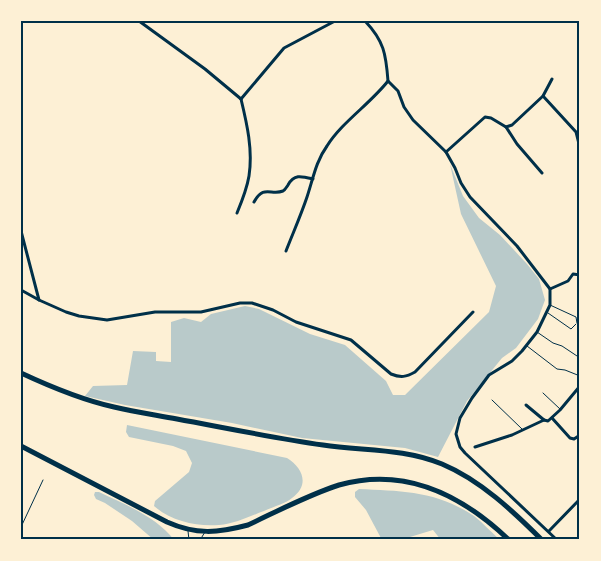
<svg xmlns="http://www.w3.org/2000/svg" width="601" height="561" font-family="Bitter,serif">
	<rect width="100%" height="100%" fill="#fdf0d5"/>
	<g fill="#b9caca">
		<polygon points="450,164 463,196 479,218 500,235 527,264 539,279 545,300 538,319 516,348 502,358 467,401 438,457 405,448 302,438 232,423 125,405 85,396 93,386 127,385 133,351 156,352 156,361 171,362 171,322 184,318 201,322 211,314 245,306 259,309 310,334 345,345 386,381 393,395 405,395 489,312 496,286 461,214"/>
		<path d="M127,425L287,458C303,468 310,485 292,498C285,504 272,507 264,511C250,516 235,524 219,525C197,527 171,521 154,506L155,501L189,472L192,463L186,451L173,446L129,437L126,432Z"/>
		<path d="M359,489C402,491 437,491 474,516C483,523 491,532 500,540H441L433,530L400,540H382L366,510L355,497V492Z"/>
		<path d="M95,492H99C124,504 157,517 174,540H154L132,521L105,503L96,499L94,495Z"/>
	</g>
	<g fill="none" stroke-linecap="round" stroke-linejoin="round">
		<g stroke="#003049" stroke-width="1">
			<polyline points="550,305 576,317 577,323 580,325"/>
			<polyline points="548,313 571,329 576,324"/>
			<polyline points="537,332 553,343 562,346 580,358"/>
			<polyline points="527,346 557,369 565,370 580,376"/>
			<polyline points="543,393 560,409"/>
			<polyline points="492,400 522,429"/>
			<polyline points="21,527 43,480"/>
			<polyline points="188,531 189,540"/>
			<polyline points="200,540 205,532"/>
		</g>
		<g stroke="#003049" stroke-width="3">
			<polyline points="139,21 205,69 241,99"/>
			<path d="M365,21C384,41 386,54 388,81L398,91L404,107L413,120L446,152L455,168L461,183L470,197L517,246L550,289V305L537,332L522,351L512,361L489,375L472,398L460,418L456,434L460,447L465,453L557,540"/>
			<polyline points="543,96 576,132 579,144"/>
			<polyline points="241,99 284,48 335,21"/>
			<polyline points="506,127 517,144 542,173"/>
			<polyline points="446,152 485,117 491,118 506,127 512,125 543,96 552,79"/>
			<path d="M254,202C264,184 271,196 283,191C285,190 286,188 288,185C294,174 301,176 313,179"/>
			<path d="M237,213C242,201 247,188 249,176C253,150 247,124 241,99"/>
			<polyline points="21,231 39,300"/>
			<path d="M286,251C293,233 301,215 307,197C313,179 316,161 327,146C342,122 370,104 388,81"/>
			<polyline points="550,289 568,281 573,274 580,275"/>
			<path d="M21,290L39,300L66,312L79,316L107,320L155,312H201L240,303H252L273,310L296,322L351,340L391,374C401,378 406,377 415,372L473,312"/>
			<polyline points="526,405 544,420"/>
			<polyline points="552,418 570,438 574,439 580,435"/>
			<polyline points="475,447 512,435 544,420 548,421 560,410 580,386"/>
			<polyline points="549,531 580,499"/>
		</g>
		<g stroke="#003049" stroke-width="5">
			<path d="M21,373C51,387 82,400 114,407C135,412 156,415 177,419C226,428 274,438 323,445C363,451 404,448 442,464C480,480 513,511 542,540"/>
			<path d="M21,446L167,522C196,535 218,533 248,525C278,511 308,495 339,485C406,466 462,495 509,540"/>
		</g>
	</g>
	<rect width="601" height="561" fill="none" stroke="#fdf0d5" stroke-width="45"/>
	<rect x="22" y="22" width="556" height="516" fill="none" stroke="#003049" stroke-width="2"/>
</svg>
